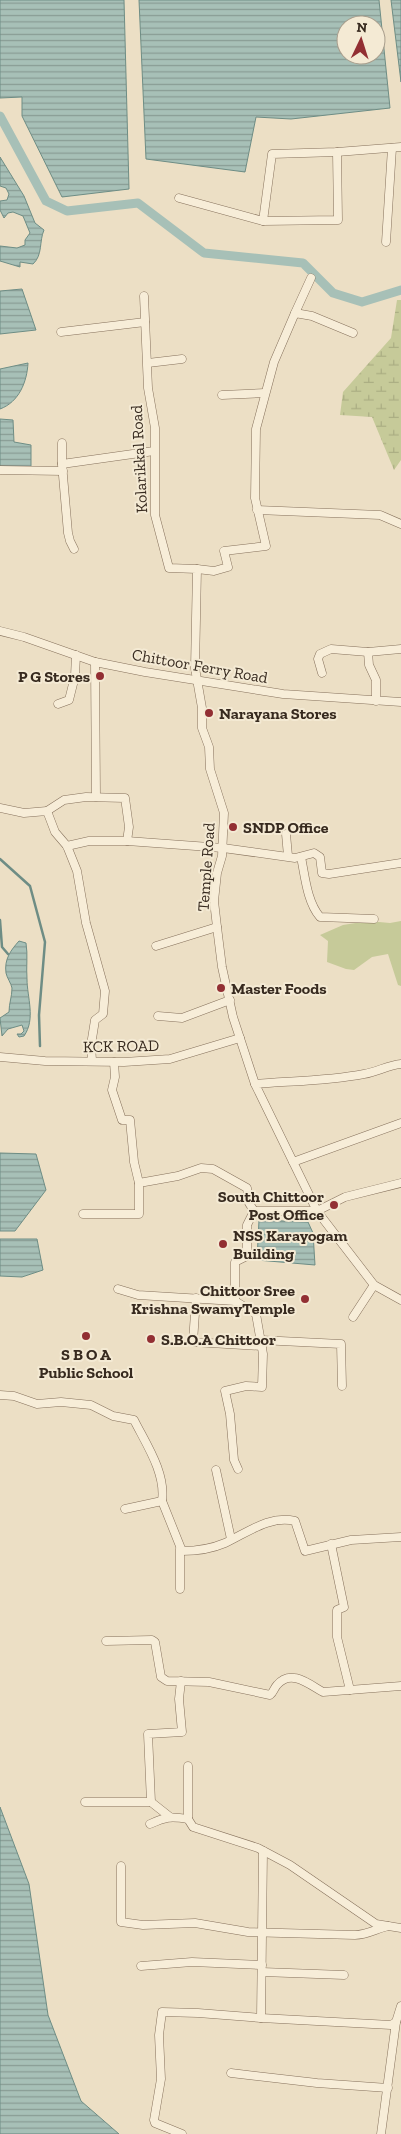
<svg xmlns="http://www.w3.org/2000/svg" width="401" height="2134" font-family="'Zilla Slab',serif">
	<defs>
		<pattern id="wetland-marsh" width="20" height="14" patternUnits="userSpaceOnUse" patternTransform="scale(1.25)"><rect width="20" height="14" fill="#c6ca99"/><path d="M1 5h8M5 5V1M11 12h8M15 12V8" fill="none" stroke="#abae83"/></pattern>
		<pattern id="water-rules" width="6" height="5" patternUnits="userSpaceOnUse" patternTransform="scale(1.25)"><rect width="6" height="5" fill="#a7c0b7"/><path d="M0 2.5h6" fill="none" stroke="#899c94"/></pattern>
	</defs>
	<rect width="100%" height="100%" fill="#ecdfc5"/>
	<polygon fill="#c6ca99" points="368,921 390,923 401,921 401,986 398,985 388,954 372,957 354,970 346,969 327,962 328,941 320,935 343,925"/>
	<polygon fill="url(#wetland-marsh)" points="397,300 401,300 401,460 394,470 372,417 340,415 343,392 391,338"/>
	<g fill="url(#water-rules)" stroke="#6e8d85" fill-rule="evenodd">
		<polygon points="0,0 124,0 129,189 62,197 22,116 22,97 0,98"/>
		<path d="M139,0H379L390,108L291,119L256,117L245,172L146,159ZM346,25H376V55H346Z"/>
		<polygon points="391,0 401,0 401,82"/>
		<path d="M0,157L24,196L35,223L44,230C39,241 43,255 33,264L20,262V267L0,261V246L17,248L25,245V240L30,233L23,216L13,212L8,213L4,218L0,210V201L7,200L9,194L6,188L0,186Z"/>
		<polygon points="22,289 36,330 0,334 0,291"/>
		<path d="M28,363C27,382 19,402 0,409V369Z"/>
		<polygon points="0,419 13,420 14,442 31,445 31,469 0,469"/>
		<path d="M19,941L26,943C28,955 26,967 27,979C27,997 36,1019 24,1036L19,1037L17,1034H21L24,1031L22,1025L8,1029L2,1036L0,1018L9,1012C9,1003 12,997 12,988C11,983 7,978 6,973C4,959 11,950 19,941Z"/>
		<polygon points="0,1153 36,1154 46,1190 15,1231 0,1231"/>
		<polygon points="259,1220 308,1222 313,1233 315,1265 257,1260"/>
		<polygon points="0,1239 37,1239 43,1270 22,1277 0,1276"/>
		<polygon points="0,1807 29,1884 48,2015 81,2101 119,2134 0,2134"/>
	</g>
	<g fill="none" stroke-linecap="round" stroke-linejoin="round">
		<g stroke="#6e8d85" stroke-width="2.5">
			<polyline points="0,859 30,886 45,942 39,1015 40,1046"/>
			<polyline points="0,920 2,947 8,954"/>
		</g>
		<polyline stroke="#a7c0b7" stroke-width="9" points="0,116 46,201 67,211 138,203 204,253 303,263 333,293 362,302 401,290"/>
		<g stroke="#86715c" stroke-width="9">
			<g id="minor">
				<polyline points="179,198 263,221 338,220 337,152"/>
				<polyline points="263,221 272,154 337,152 401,147"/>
				<polyline points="386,242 392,148"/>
				<polyline points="144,296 148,388 155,428 155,515 169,568 197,569 195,668 202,708 202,728 209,747 210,769 224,813 222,856 217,873 214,901 217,927 222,967 233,1017 255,1084"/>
				<polyline points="295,313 311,278"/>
				<polyline points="61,332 145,322"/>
				<polyline points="148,363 182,359"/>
				<polyline points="222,395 265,393"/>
				<polyline points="62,443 62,464"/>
				<polyline points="0,470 63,471"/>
				<polyline points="257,510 380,515 401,524"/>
				<polyline points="74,549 70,541 68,533 62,464 154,451"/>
				<polyline points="197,569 214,571 228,567 224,551 266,546 255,498 256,429 274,362 295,313 312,316 353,333"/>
				<polyline points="0,631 24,637 95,662 145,672 283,694 401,702"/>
				<polyline points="368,652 369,665 376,680 376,701"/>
				<polyline points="95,662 96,797"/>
				<polyline points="322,673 318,659 320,654 331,649 368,652 401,649"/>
				<polyline points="58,704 69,700 75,676 76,655"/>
				<polyline points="0,808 24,813 47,811 55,832 67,846 77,871 86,923 105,991 103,1014 95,1020 91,1045 92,1061"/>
				<polyline points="47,811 64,800 86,797 125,798 129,827 127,841 89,841 67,846"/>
				<polyline points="286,834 288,856"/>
				<polyline points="127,841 223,848 295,858 314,853 320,857 322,873 329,874 401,863"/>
				<path d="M301,857C305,876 307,902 320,917L374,919"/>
				<polyline points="156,946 217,927"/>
				<polyline points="158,1016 182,1018 230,1000"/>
				<polyline points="0,1057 45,1061 124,1062 170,1059 240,1038"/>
				<path d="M401,1064C388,1065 377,1072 364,1074C328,1081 292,1081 255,1084L317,1211L374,1285L401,1300"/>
				<polyline points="293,1162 401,1123"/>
				<polyline points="139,1183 178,1176 201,1168 213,1169 247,1188 249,1203 254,1211"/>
				<polyline points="83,1214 139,1214 139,1183 134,1162 130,1120 122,1120 112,1090 115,1077 114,1062"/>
				<polyline points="118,1289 138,1295 235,1301 235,1262 247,1256 247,1225 254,1211 317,1211 345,1197 401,1183"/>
				<polyline points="196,1298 193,1342 262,1346"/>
				<polyline points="235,1301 256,1314 263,1354 262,1387 246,1386 225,1391 230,1414 234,1460 238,1469"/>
				<polyline points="353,1317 374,1285"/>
				<polyline points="260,1340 341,1344 342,1386"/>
				<path d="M0,1395L14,1396L37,1404L61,1402L91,1405L113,1416L134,1420C146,1444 166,1473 162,1501"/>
				<polyline points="216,1470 231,1539"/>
				<path d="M125,1509L162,1501L182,1551C197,1551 211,1549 225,1543C247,1533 269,1515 295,1521L305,1551L351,1540L401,1537"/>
				<polyline points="331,1544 344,1607 337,1610 337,1637 350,1690"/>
				<polyline points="180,1549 180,1589"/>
				<path d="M106,1641L152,1640L155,1642L161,1677L167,1681L209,1682L270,1695C274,1692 274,1688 277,1685C291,1668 310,1685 323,1692L401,1686"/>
				<polyline points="188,1766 188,1819"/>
				<polyline points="85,1802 151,1802 148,1734 182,1732 179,1699 181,1681"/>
				<polyline points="151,1802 170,1817"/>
				<path d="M150,1824C166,1817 170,1816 188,1819L193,1827L258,1848L290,1865L376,1924L401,1928"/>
				<path d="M121,1866V1922L143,1925L195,1923L248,1932L355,1935C367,1935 376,1929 388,1926"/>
				<polyline points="141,1966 192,1962 262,1965"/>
				<polyline points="262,1972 344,1975"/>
				<polyline points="261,2018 263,1851"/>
				<polyline points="231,2073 317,2083 388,2088"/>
				<polyline points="182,2134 155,2123 154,2120 161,2079 159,2035 162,2012 198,2013 261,2018 391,2025 396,2022 401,2006"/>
				<polyline points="381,2134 396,2022"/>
			</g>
		</g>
		<use href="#minor" stroke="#f7edd8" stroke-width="8"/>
	</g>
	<g fill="#922f33" stroke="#f4ead4" stroke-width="2">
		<circle cx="100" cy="676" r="5"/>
		<circle cx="209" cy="713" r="5"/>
		<circle cx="233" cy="827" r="5"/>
		<circle cx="221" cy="988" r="5"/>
		<circle cx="334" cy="1205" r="5"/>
		<circle cx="223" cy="1244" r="5"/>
		<circle cx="305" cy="1299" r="5"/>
		<circle cx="86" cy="1336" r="5"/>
		<circle cx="151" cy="1339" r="5"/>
	</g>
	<g text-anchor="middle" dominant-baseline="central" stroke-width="4" stroke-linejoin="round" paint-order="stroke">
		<g font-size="16" fill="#372a1f" stroke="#f4ead4">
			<text transform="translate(139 459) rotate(-93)">Kolarikkal Road</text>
			<text transform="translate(200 666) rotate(10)">Chittoor Ferry Road</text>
			<text transform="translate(206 867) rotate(-86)">Temple Road</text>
			<text transform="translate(121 1046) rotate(-1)">KCK ROAD</text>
		</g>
		<g font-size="16" font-weight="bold" fill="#372a1f" stroke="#f4ead4" text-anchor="start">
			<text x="90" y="676" text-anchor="end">P G Stores</text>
			<text x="219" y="713">Narayana Stores</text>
			<text x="243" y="827">SNDP Office</text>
			<text x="231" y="988">Master Foods</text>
			<text x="324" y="1196" text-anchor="end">South Chittoor<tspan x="324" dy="18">Post Office</tspan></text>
			<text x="233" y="1235">NSS Karayogam<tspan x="233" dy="18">Building</tspan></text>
			<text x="295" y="1290" text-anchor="end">Chittoor Sree<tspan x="295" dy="18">Krishna SwamyTemple</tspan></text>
			<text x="161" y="1339">S.B.O.A Chittoor</text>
			<text x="86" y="1354" text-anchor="middle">S B O A<tspan x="86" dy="18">Public School</tspan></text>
		</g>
	</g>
	<g transform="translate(361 40) rotate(4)"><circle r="24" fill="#f4ead4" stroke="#a89d8c"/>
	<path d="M0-4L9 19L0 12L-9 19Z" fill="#922f33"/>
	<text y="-8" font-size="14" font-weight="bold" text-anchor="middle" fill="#372a1f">N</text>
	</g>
</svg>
